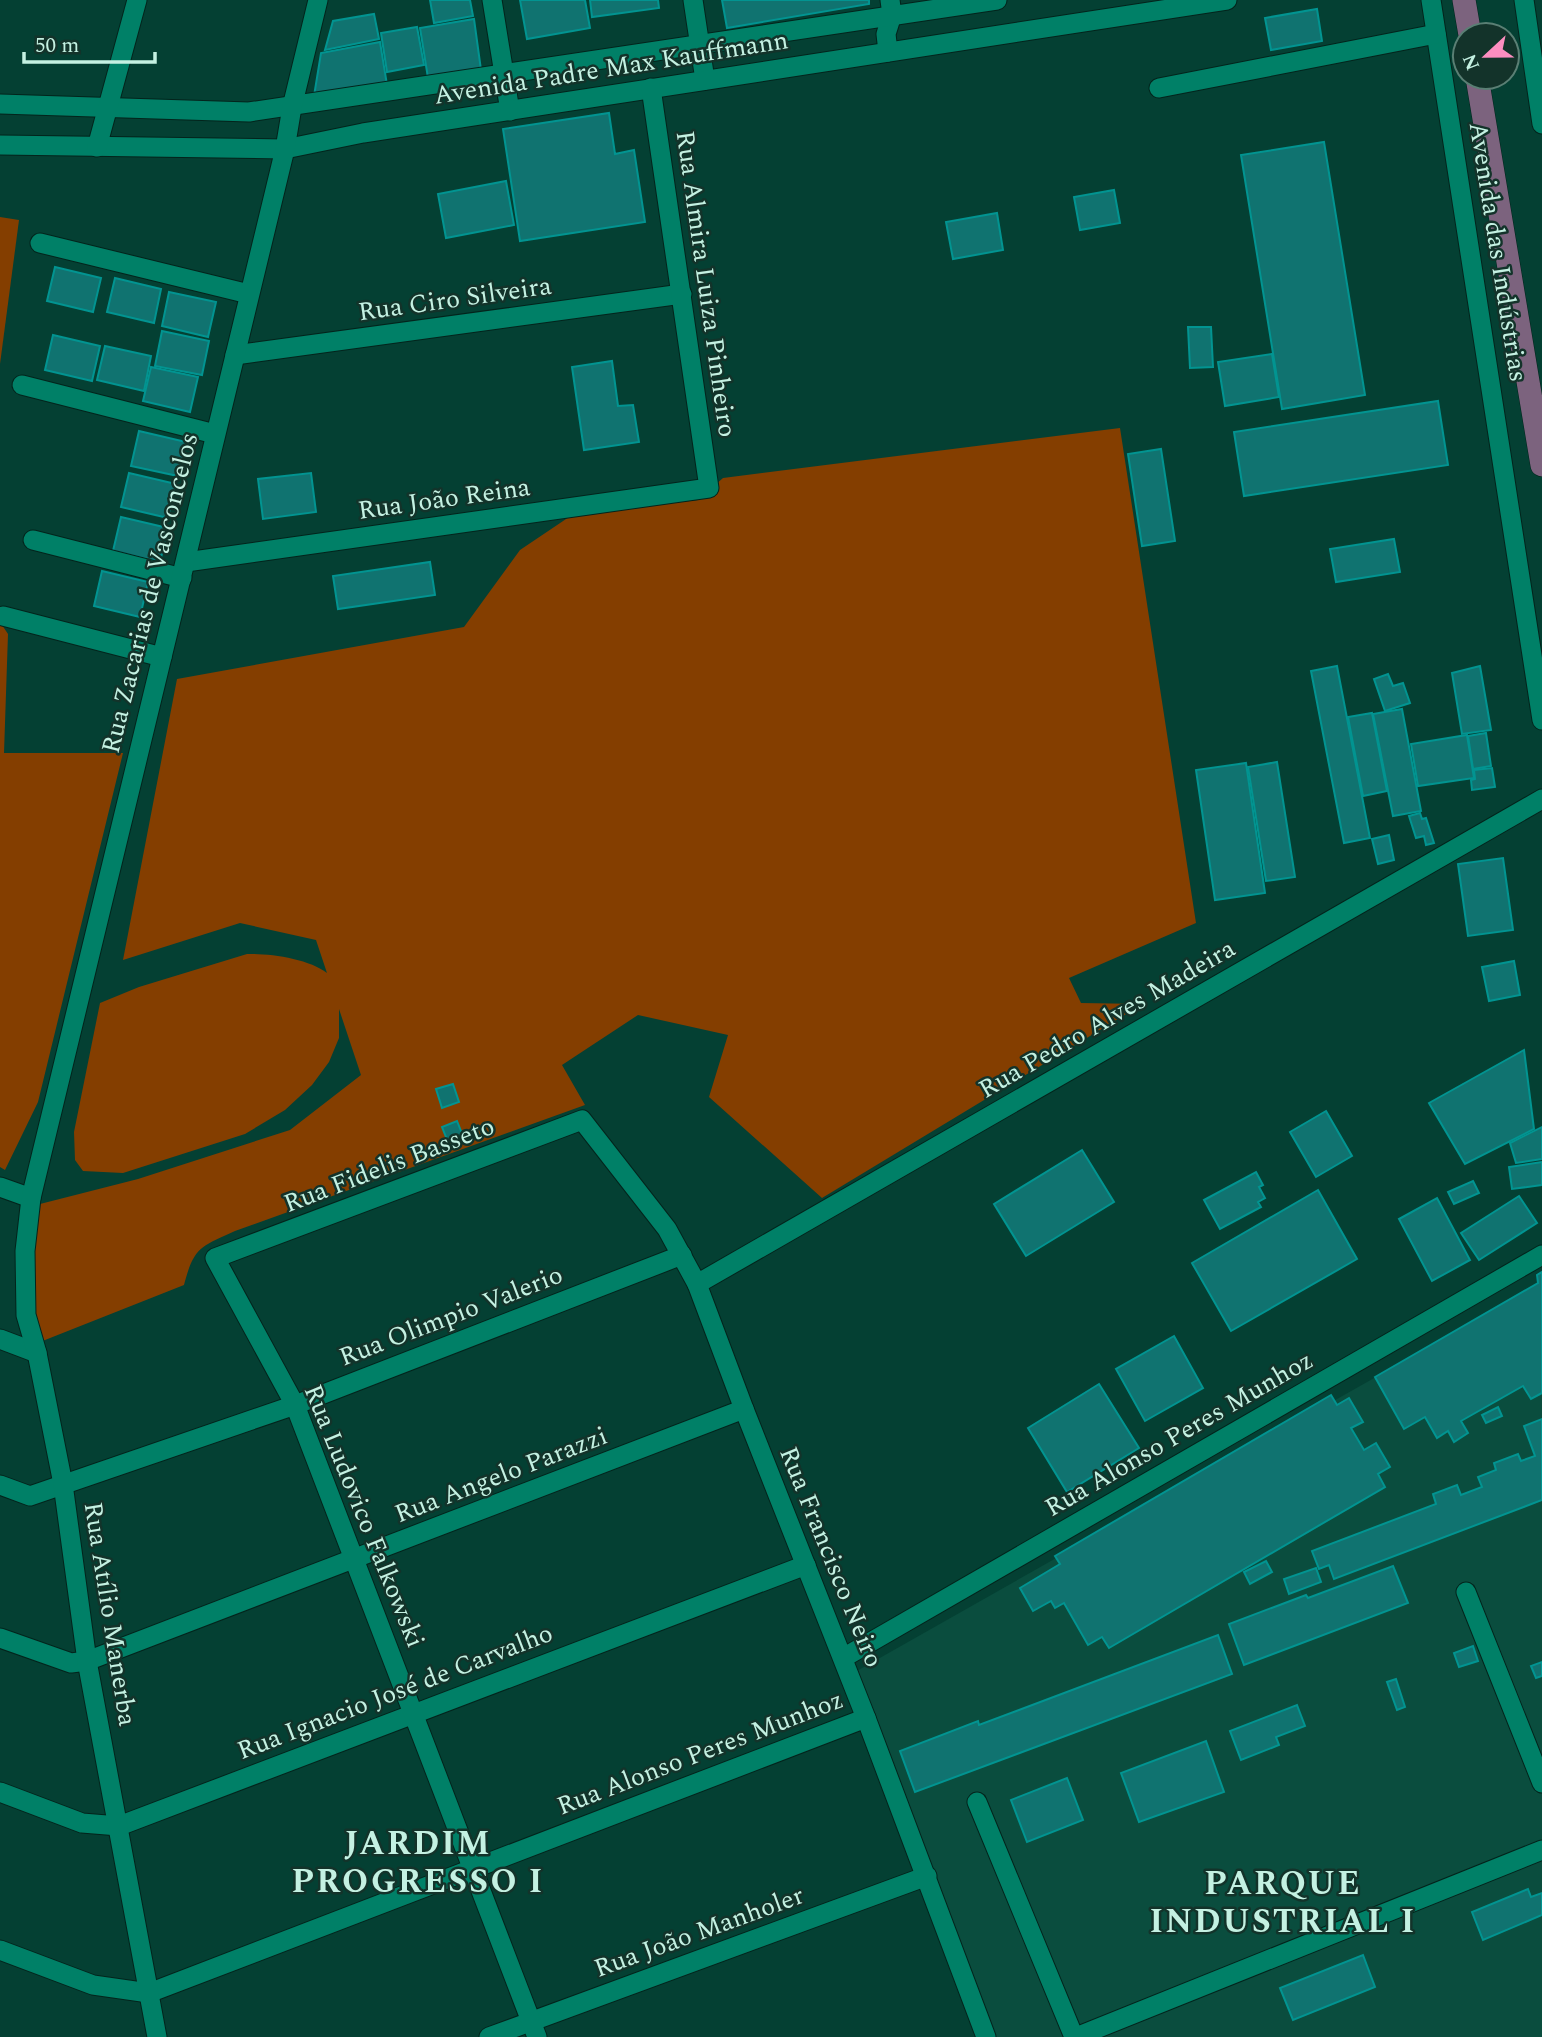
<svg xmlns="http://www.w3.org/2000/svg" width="1542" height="2037" font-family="Spectral,serif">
	<rect width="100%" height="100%" fill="#044033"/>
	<polygon fill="#0a4d3e" points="1542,1283 1542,2037 984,2037 848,1676"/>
	<g fill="#843e00">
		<polygon points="0,217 19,220 0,364"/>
		<path d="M1120,428L1196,923L1069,978L1081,1003L1143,1004L822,1198L709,1097L728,1035L638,1015L562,1065L585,1105L235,1231C200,1247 194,1247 184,1285L40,1342L28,1271L40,1204L138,1179L290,1130L361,1075L339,1009V1038L329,1062L312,1085L285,1110L245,1134L123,1173L83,1171L75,1160L74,1132L100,1003L139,987L247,954C269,953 310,959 327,973L316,940L240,923L123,960L177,679L464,627L520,550L572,515L698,500L723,478Z"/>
		<polygon points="0,622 8,634 4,753 123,753 38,1102 5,1170 0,1167"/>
	</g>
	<g fill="#107370" stroke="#029491" stroke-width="2">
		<polygon points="430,0 470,0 473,16 434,23"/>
		<polygon points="520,0 585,0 590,28 527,39"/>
		<polygon points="590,0 658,0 659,8 592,17"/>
		<polygon points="722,0 869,0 869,4 727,28"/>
		<polygon points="1317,9 1322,41 1271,50 1265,18"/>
		<polygon points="374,14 379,39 325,50 333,21"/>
		<polygon points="474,19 481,70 428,78 420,28"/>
		<polygon points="417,27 424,65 387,72 381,33"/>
		<polygon points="380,42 387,85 314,96 321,53"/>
		<polygon points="609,113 615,154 634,150 645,222 520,241 503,129"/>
		<polygon points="1324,142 1365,395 1282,409 1241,155"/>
		<polygon points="506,181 514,225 446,238 438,194"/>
		<polygon points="1114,190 1120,223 1080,230 1074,197"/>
		<polygon points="997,213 1003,250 953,259 946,222"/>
		<polygon points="55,267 101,278 93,312 47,301"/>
		<polygon points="115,278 161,289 154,323 107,312"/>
		<polygon points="169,292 216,302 208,337 162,326"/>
		<polygon points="1188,327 1211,327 1213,367 1190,368"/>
		<polygon points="162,331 209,341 202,375 155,366"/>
		<polygon points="53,335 100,346 92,381 45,370"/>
		<polygon points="105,346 151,356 144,391 97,380"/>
		<polygon points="1272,354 1279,397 1225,406 1218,362"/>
		<polygon points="612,361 618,406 633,405 639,442 584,450 572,367"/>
		<polygon points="151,367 198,377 190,412 143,401"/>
		<polygon points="1438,401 1448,465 1244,496 1234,432"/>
		<polygon points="139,431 186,442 178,476 131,466"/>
		<polygon points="1161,449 1175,541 1142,546 1128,454"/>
		<polygon points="129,473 176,484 168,518 121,507"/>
		<polygon points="311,473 316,512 263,519 258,479"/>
		<polygon points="121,517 168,528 160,562 113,551"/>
		<polygon points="1394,539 1400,572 1336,582 1330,549"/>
		<polygon points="430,562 435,595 338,609 333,576"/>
		<polygon points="102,571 148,582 140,617 94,606"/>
		<polygon points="1337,666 1370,838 1344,843 1311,671"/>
		<polygon points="1480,666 1491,730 1462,734 1452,673"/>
		<polygon points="1388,674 1393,686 1403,683 1410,703 1385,711 1374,679"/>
		<polygon points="1402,709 1421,811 1393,816 1373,714"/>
		<polygon points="1372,713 1387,791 1363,796 1348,717"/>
		<polygon points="1486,733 1491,766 1473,769 1468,736"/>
		<polygon points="1467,735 1474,778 1418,786 1411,744"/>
		<polygon points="1277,762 1295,877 1266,881 1248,767"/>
		<polygon points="1246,763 1265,893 1215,900 1196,770"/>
		<polygon points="1492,768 1495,787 1472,790 1471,780 1475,779 1474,770"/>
		<polygon points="1420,813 1422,819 1426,818 1434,843 1426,845 1424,836 1416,838 1409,816"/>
		<polygon points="1389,835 1394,860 1378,864 1372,839"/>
		<polygon points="1503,858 1513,930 1468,936 1458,864"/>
		<polygon points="1514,961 1520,995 1489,1001 1482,967"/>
		<polygon points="1524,1050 1534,1129 1465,1164 1429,1103"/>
		<polygon points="453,1084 459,1102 442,1108 436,1089"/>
		<polygon points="1326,1111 1352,1156 1316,1177 1290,1132"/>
		<polygon points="457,1121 463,1136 448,1142 442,1127"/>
		<polygon points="1542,1127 1542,1159 1516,1163 1510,1143"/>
		<polygon points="1082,1150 1114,1202 1026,1256 994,1204"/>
		<polygon points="1542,1162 1542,1185 1512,1189 1509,1167"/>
		<polygon points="1256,1172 1263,1185 1259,1187 1265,1198 1258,1202 1261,1207 1220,1229 1204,1200"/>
		<polygon points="1473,1181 1479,1193 1454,1204 1448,1192"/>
		<polygon points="1318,1190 1357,1259 1231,1331 1192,1263"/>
		<polygon points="1519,1196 1537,1223 1479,1260 1461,1233"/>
		<polygon points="1437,1198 1470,1260 1432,1281 1399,1219"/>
		<polygon points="1542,1272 1542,1393 1531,1399 1523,1386 1461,1421 1468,1433 1454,1442 1448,1431 1437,1438 1425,1417 1404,1429 1375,1377 1538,1283 1537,1275"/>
		<polygon points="1174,1336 1203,1388 1145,1421 1116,1369"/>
		<polygon points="1099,1384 1139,1448 1067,1492 1028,1428"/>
		<polygon points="1331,1395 1337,1405 1349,1398 1363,1422 1351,1428 1364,1450 1376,1443 1390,1467 1378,1474 1385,1487 1109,1648 1102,1637 1088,1645 1064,1603 1055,1608 1051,1601 1033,1611 1020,1588 1060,1564 1055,1556"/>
		<polygon points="1498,1407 1502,1416 1486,1423 1482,1415"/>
		<polygon points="1542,1419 1542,1500 1334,1579 1329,1565 1319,1569 1312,1551 1436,1504 1433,1494 1457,1485 1461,1495 1482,1487 1478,1477 1496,1470 1494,1463 1518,1454 1521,1461 1535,1456 1524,1426"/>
		<polygon points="1266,1561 1272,1572 1250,1584 1244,1572"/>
		<polygon points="1393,1566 1408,1603 1244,1665 1229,1624 1306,1595 1308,1598"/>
		<polygon points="1316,1568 1321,1582 1289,1594 1284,1579"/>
		<polygon points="1218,1635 1232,1674 915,1792 900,1751 978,1721 979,1725"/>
		<polygon points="1473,1646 1478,1661 1459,1667 1454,1653"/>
		<polygon points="1542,1662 1542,1676 1536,1678 1531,1666"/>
		<polygon points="1396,1679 1405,1707 1397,1710 1387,1682"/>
		<polygon points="1297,1705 1305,1726 1276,1737 1279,1745 1241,1760 1230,1731"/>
		<polygon points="1206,1741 1224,1792 1139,1822 1121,1773"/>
		<polygon points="1067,1778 1083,1820 1027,1842 1011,1800"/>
		<polygon points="1528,1889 1531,1897 1542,1893 1542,1915 1483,1940 1472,1912"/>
		<polygon points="1363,1955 1375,1987 1293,2020 1280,1988"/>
	</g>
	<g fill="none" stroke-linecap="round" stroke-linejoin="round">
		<g stroke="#03241c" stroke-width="21">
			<g id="minor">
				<polyline points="492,0 510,111"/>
				<polyline points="693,0 705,80"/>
				<polyline points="1431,0 1542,720"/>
				<polyline points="1524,0 1542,124"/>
				<polyline points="888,52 886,34 892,15 890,0"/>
				<polyline points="1159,88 1436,34"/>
				<polyline points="0,104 249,112 997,0"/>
				<polyline points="0,145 285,149 363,133 1227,0"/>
				<polyline points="97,147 137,0"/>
				<polyline points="40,243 249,294"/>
				<polyline points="235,355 682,294"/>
				<polyline points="22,385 215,434"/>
				<polyline points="33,540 182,578"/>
				<polyline points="186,562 709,488 651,88"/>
				<polyline points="3,616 162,657"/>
				<polyline points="0,1187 31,1198"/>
				<polyline points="697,1284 1542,799"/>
				<polyline points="0,1339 37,1353"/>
				<polyline points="0,1485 30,1496 295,1405 682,1255"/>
				<polyline points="1466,1592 1542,1783"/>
				<polyline points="0,1638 71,1663 87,1661 744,1409"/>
				<polyline points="843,1658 1542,1255"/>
				<polyline points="0,1792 82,1823 119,1826 806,1565"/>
				<polyline points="977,1802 1074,2037"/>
				<polyline points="0,1950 93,1985 149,1993 866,1718"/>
				<polyline points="157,2037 87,1661 63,1484 37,1353 26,1315 25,1251 31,1198 285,149 292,107 318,0"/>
				<polyline points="489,2037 927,1876"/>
				<polyline points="537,2037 295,1405 215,1258 582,1120 667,1229 697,1284 744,1409 866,1718 986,2037"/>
				<polyline points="1076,2037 1542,1850"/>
			</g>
		</g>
		<g stroke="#03241c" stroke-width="24">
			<g id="major">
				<polyline points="1464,0 1470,35"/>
				<polyline points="1477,77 1542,465"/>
			</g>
		</g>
		<use href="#minor" stroke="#008067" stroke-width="19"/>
		<use href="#major" stroke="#7c637e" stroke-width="23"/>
	</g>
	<g text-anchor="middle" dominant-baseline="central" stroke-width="5" stroke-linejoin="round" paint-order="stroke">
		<g font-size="26" fill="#c4f1e2" stroke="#13332a">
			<text transform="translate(611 68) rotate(-9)">Avenida Padre Max Kauffmann</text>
			<text transform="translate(1498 252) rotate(81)">Avenida das Indústrias</text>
			<text transform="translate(706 284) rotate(82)">Rua Almira Luiza Pinheiro</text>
			<text transform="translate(455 299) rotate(-8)">Rua Ciro Silveira</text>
			<text transform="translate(444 499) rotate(-8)">Rua João Reina</text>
			<text transform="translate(150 593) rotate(-76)">Rua Zacarias de Vasconcelos</text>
			<text transform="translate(1107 1019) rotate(-30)">Rua Pedro Alves Madeira</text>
			<text transform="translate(389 1165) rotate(-21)">Rua Fidelis Basseto</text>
			<text transform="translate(451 1316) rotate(-21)">Rua Olimpio Valerio</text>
			<text transform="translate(1179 1434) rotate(-30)">Rua Alonso Peres Munhoz</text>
			<text transform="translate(501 1475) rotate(-21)">Rua Angelo Parazzi</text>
			<text transform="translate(364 1516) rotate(68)">Rua Ludovico Falkowski</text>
			<text transform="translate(831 1557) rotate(68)">Rua Francisco Neiro</text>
			<text transform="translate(110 1614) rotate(81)">Rua Atílio Manerba</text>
			<text transform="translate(395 1692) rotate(-21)">Rua Ignacio José de Carvalho</text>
			<text transform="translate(700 1753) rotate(-21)">Rua Alonso Peres Munhoz</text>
			<text transform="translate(699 1932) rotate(-20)">Rua João Manholer</text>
		</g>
		<g font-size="33" font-weight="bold" letter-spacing="2" fill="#c4f1e2" stroke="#13332a">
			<text x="418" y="1844">JARDIM<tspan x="418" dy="38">PROGRESSO I</tspan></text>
			<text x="1283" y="1884">PARQUE<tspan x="1283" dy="38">INDUSTRIAL I</tspan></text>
		</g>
	</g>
	<g transform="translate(1486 56) rotate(248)"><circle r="33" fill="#13332a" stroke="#5a7f74" stroke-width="2"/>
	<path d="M0-5L12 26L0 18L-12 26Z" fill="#fd8ec0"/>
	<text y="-10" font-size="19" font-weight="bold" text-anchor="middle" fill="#c4f1e2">N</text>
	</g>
	<path d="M24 52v10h131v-10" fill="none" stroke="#c4f1e2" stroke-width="3.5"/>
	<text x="35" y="52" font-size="21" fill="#c4f1e2" stroke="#13332a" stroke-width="5" paint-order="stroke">50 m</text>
</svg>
